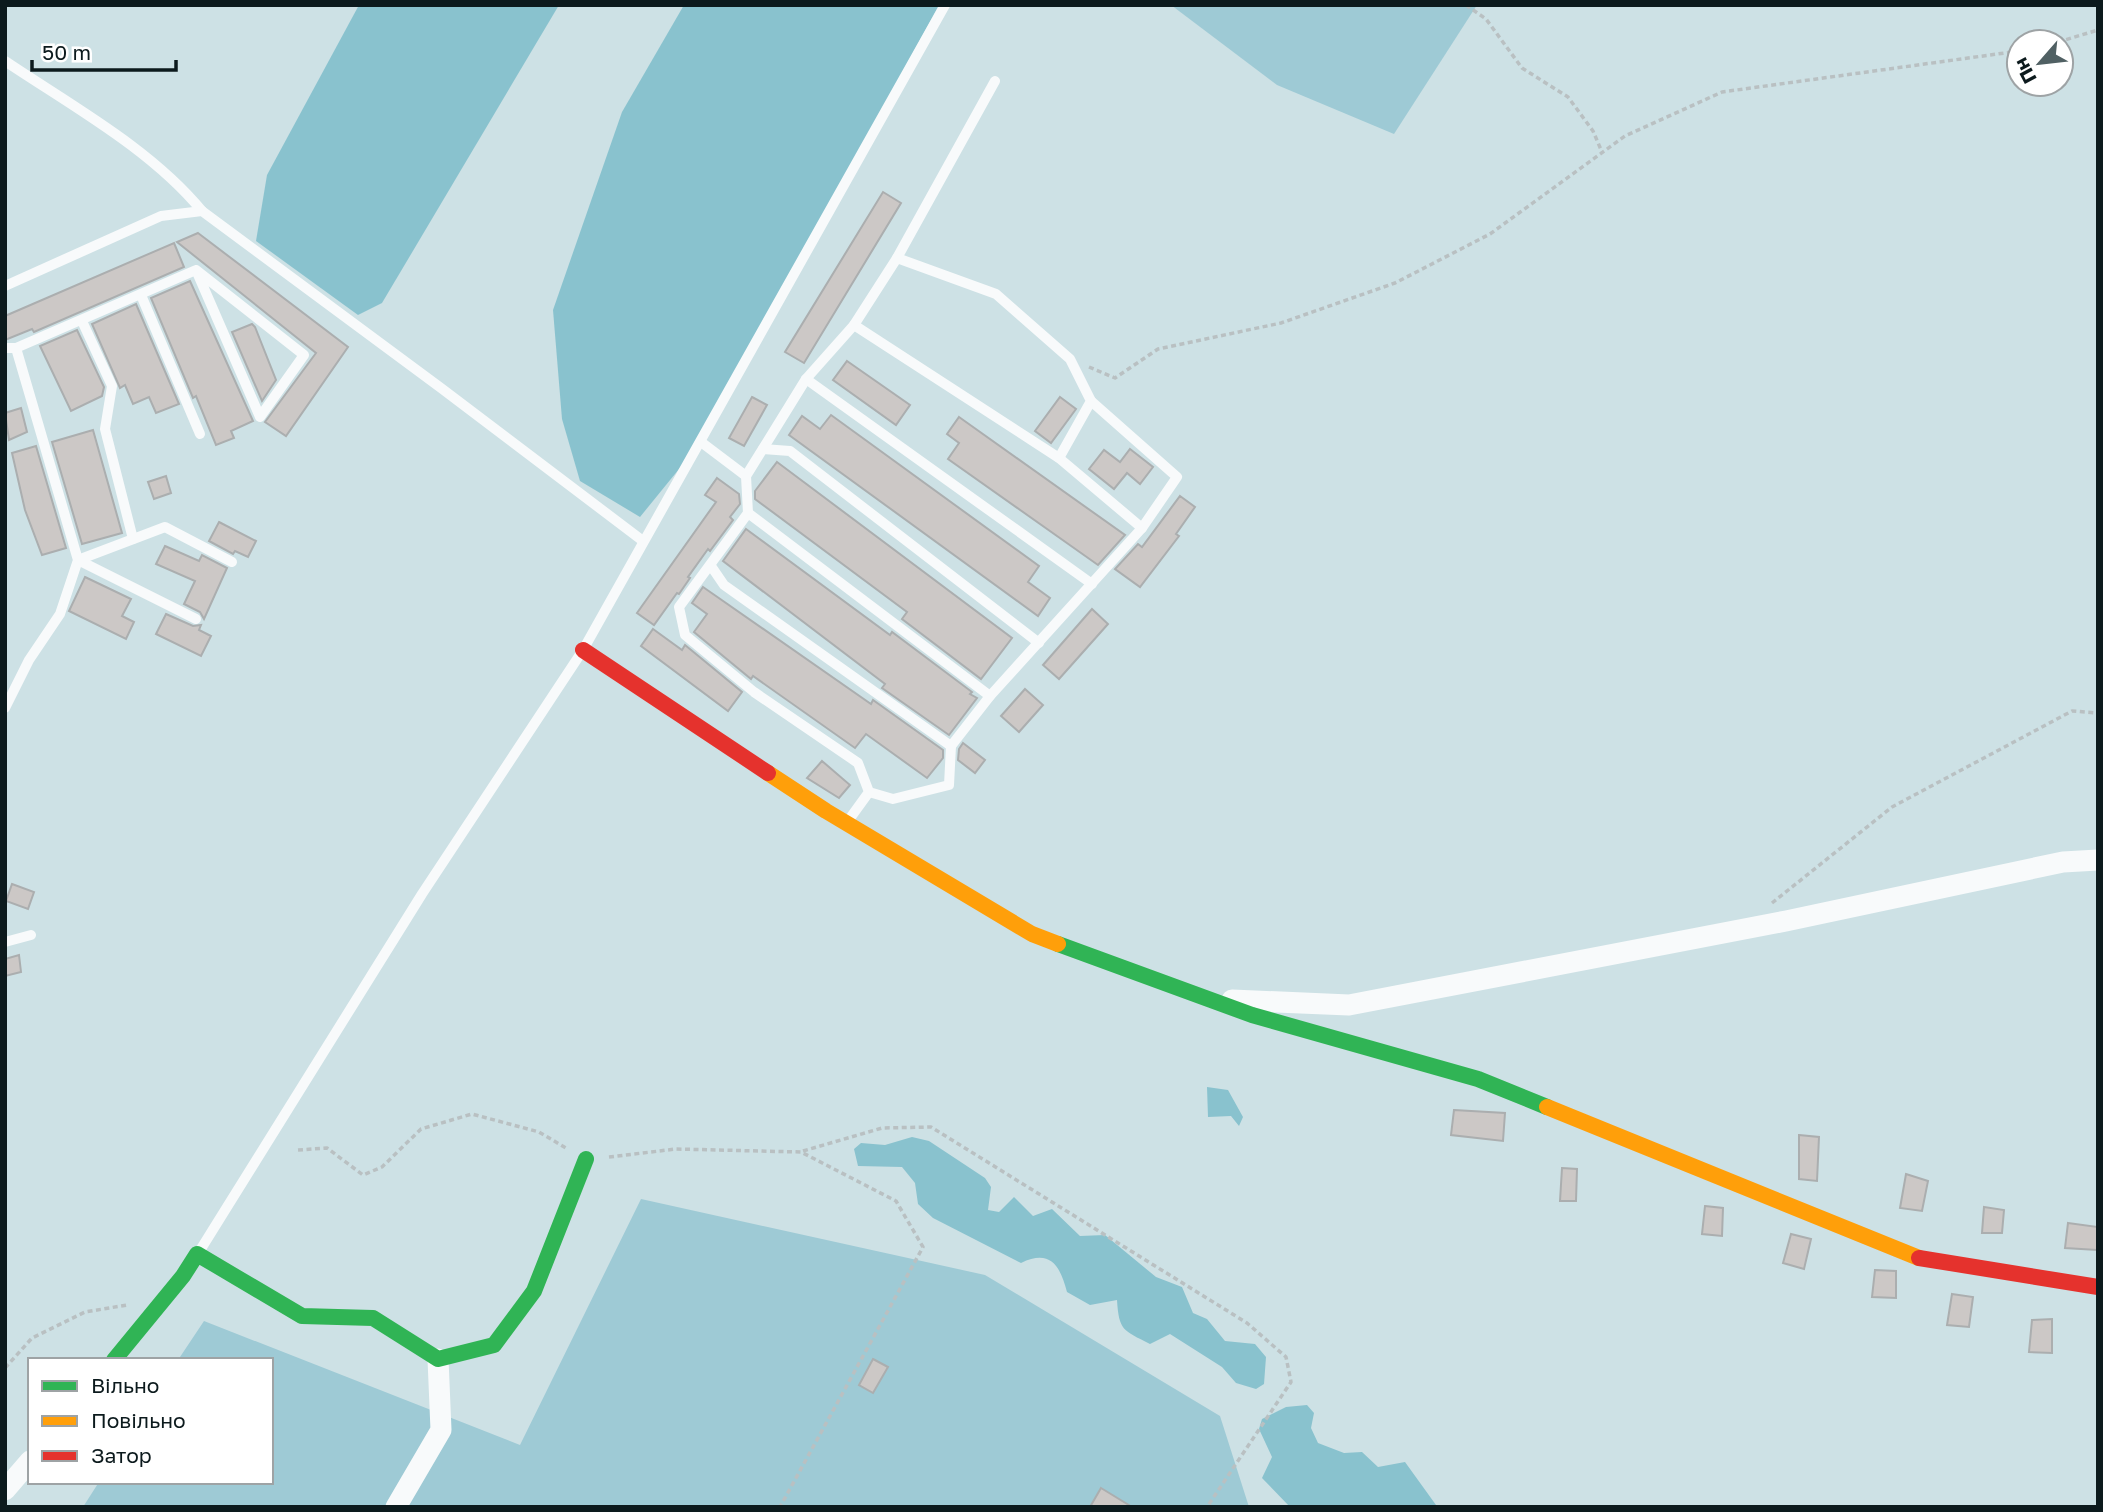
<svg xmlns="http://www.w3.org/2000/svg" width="2103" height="1512" font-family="'Golos Text',sans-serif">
	<rect width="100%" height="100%" fill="#cde1e5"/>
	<g fill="#9ecad5">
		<polygon points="1171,5 1477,5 1394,134 1277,85"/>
		<polygon points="641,1199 985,1275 1220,1416 1249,1507 83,1507 99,1482 271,1482 271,1360 178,1360 204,1321 520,1445"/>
	</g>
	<g fill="#89c2ce">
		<polygon points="359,5 559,5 382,303 358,315 256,241 267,175"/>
		<polygon points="684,5 939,5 701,442 640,517 580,481 562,419 553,310 622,112"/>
		<polygon points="1207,1087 1228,1090 1243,1117 1239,1126 1231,1116 1208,1117"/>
		<path d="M912,1137L929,1141L985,1178L991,1187L988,1210L999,1212L1014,1197L1033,1216L1052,1209L1080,1236L1105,1235L1156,1277L1182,1287L1193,1313L1207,1319L1225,1341L1255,1344L1266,1357L1264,1384L1256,1389L1236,1383L1222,1367L1170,1334L1150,1344C1123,1330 1119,1331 1117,1300L1090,1305L1067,1292C1060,1265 1050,1249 1021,1263L933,1218L918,1204L915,1183L902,1167L858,1166L854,1149L861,1143L885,1145Z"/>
		<polygon points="1307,1405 1314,1413 1311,1428 1318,1443 1344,1453 1362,1452 1378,1467 1405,1462 1436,1505 1444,1507 1290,1507 1262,1478 1272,1457 1259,1429 1262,1419 1286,1407"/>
	</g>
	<g fill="#ccc8c6" stroke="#abaeaf" stroke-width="2">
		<polygon points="883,192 901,203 804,363 785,352"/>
		<polygon points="198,233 348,347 286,436 265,422 316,353 177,242"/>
		<polygon points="174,243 184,267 34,332 32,329 5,340 5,316"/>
		<polygon points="190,281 253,421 231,431 234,438 216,445 196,396 193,398 151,298"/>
		<polygon points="136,304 179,404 156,413 149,397 133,404 125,385 120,388 92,324"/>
		<polygon points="252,324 255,327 276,380 262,401 232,332"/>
		<polygon points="77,330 104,387 102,396 71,411 40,346"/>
		<polygon points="847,361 910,405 896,425 833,380"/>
		<polygon points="752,397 767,405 744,446 729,438"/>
		<polygon points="1060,397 1076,409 1051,443 1035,431"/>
		<polygon points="21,408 27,432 9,440 5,413"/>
		<polygon points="831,415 1039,566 1028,582 1050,598 1038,616 789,435 802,416 820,429"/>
		<polygon points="959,417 1125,535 1098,565 948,459 959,443 947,434"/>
		<polygon points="93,430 122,533 82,544 52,442"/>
		<polygon points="36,446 66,548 42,555 25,510 12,453"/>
		<polygon points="1130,449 1153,467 1140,484 1127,473 1114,489 1089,469 1104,450 1120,462"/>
		<polygon points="777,462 1012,638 981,679 902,619 907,612 755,499 755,491"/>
		<polygon points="166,476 171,493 154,499 148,482"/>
		<polygon points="717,478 739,494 740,504 730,517 733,520 710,551 708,549 688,577 690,578 679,594 677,593 654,625 637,613 716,502 705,495"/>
		<polygon points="1180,496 1195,507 1176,534 1179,536 1140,587 1115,569 1138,544 1142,547"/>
		<polygon points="219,522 256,541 248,557 235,551 233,554 209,541"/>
		<polygon points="746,529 890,635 892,632 972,692 970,694 977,698 949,735 882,688 885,684 723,561"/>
		<polygon points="165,546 199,561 202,555 227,568 204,619 200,612 184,604 195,581 156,564"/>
		<polygon points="85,577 131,599 122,616 134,622 126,639 69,611"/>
		<polygon points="703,587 871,704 873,700 943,750 943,758 927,778 866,734 855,748 753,676 751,679 694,632 707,614 692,603"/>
		<polygon points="1092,609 1108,624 1059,679 1043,665"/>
		<polygon points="166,614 193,626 201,625 199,630 211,636 201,656 156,634"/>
		<polygon points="653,629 682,650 685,645 742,692 728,711 641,646"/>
		<polygon points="1025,689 1043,705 1019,732 1001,716"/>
		<polygon points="963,743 985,760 975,773 958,760 959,749"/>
		<polygon points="822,761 850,785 839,798 807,778"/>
		<polygon points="12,884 34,892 28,909 6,901"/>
		<polygon points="19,955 21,972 5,976 5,959"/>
		<polygon points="1454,1110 1505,1113 1503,1141 1451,1135"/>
		<polygon points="1799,1135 1819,1137 1817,1181 1799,1179"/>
		<polygon points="1562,1168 1577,1169 1576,1201 1560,1201"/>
		<polygon points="1906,1174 1928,1181 1922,1211 1900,1208"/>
		<polygon points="1705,1206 1723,1208 1722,1236 1702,1234"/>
		<polygon points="1984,1207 2004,1210 2002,1233 1982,1233"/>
		<polygon points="2068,1223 2098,1227 2097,1250 2065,1248"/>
		<polygon points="1791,1234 1811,1239 1804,1269 1783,1263"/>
		<polygon points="1875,1270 1896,1271 1896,1298 1872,1297"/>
		<polygon points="1952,1294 1973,1297 1969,1327 1947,1325"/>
		<polygon points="2052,1319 2052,1353 2029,1352 2032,1320"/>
		<polygon points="873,1359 888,1367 873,1393 859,1385"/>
		<polygon points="1101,1488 1132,1507 1090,1507"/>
	</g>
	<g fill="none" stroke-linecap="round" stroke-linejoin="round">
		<g stroke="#b9c0c2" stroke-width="3.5" stroke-dasharray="5 3.5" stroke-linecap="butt">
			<polyline points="1466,5 1486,19 1522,68 1568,97 1593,131 1602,152"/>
			<polyline points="2058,42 2098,30"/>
			<polyline points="1089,367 1115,378 1158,349 1281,323 1395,283 1490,234 1625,136 1722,92 2019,51"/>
			<polyline points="1772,903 1892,807 2072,711 2098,713"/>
			<polyline points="298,1150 327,1148 363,1175 382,1167 421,1129 472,1114 539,1132 566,1148"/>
			<polyline points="803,1151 882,1128 931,1127 1247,1323 1286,1357 1291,1382 1207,1507"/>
			<polyline points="609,1157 676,1149 801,1152 896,1201 923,1247 780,1507"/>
			<polyline points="5,1368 32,1338 85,1312 127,1305"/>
		</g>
		<g stroke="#f8fafb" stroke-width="10">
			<path d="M5,61C72,106 151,149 202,211"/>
			<polyline points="897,258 996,294 1070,359 1091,401 1059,458"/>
			<polyline points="5,286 161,216 202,211 441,388 643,541"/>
			<polyline points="141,295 200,434"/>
			<polyline points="82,321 112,386 105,429 133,539"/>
			<polyline points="854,325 1059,458 1142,528"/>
			<polyline points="5,348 16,348 78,560 60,614 29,660 5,708"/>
			<polyline points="16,348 196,270 304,355 260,417 196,270"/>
			<polyline points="806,379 1092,584"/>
			<polyline points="701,442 746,476"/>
			<polyline points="763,449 790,451 1039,643"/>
			<polyline points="748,513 990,696"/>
			<polyline points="78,560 165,527 232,562"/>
			<polyline points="78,560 196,619"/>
			<polyline points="711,566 724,585 951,746"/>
			<polyline points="869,792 893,799 949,785 951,746 990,696 1142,528 1177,477 1091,401"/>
			<polyline points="848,821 869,792 858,763 754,692 685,635 679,607 748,513 746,476 806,379 854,325 897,258 995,81"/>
			<polyline points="5,942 31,935"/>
			<polyline points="199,1252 422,894 583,650 945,5"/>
		</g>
		<g stroke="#f8fafb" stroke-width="21">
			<polyline points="1232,1000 1349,1005 1786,921 2063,862 2098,860"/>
			<polyline points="5,1490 30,1461"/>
			<polyline points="396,1507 441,1430 438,1359"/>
		</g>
		<g stroke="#30b455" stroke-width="16">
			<polyline points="1058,944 1252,1015 1478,1079 1547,1107"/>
			<polyline points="114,1360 183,1276 197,1254 302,1316 373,1318 438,1359 494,1345 534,1291 586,1159"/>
		</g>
		<g stroke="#ff9f0a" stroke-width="16">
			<polyline points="768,773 826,811 1032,934 1058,944"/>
			<polyline points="1547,1107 1919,1258"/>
		</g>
		<g stroke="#e5322d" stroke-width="16">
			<polyline points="583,650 768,773"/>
			<polyline points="1919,1258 2098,1287"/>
		</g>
	</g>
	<rect width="2103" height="1512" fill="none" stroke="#0c1a1d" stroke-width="14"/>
	<rect x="28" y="1358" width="245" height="126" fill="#ffffff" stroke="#9ea3a5" stroke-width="2"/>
	<rect x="42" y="1381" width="35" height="10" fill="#30b455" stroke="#9ea3a5" stroke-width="2"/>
	<text x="91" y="1393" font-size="21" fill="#0c1a1d">Вільно</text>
	<rect x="42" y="1416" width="35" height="10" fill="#ff9f0a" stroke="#9ea3a5" stroke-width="2"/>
	<text x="91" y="1428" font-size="21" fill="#0c1a1d">Повільно</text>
	<rect x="42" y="1451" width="35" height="10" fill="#e5322d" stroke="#9ea3a5" stroke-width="2"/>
	<text x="91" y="1463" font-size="21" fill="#0c1a1d">Затор</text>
	<g transform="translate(2040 63) rotate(242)"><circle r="33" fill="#ffffff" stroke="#9ea3a5" stroke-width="2"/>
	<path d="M0-5L12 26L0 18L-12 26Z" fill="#506063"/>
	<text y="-10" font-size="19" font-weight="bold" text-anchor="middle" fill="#0c1a1d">Пн</text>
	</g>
	<path d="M32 60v10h144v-10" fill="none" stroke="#0c1a1d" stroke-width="3.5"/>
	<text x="42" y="60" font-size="21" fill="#0c1a1d" stroke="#ffffff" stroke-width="5" paint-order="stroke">50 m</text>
</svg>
